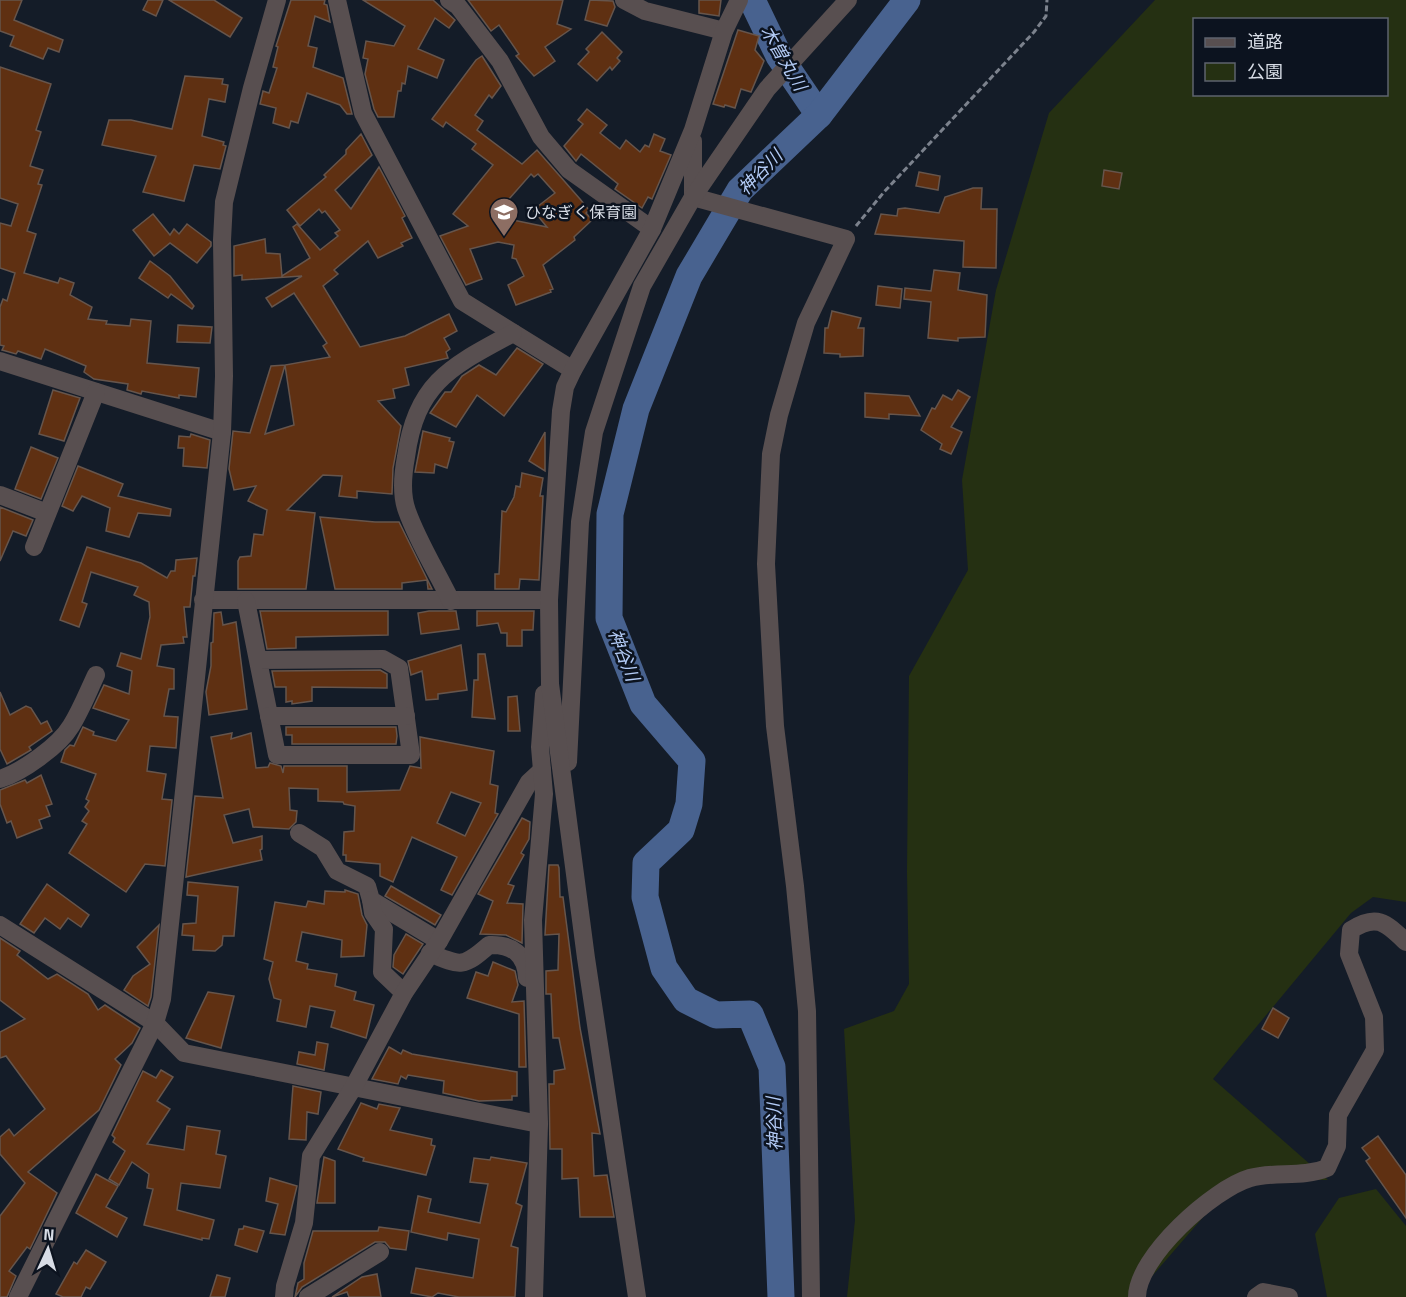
<svg xmlns="http://www.w3.org/2000/svg" width="1406" height="1297" font-family="'Titillium Web','Noto Sans JP',sans-serif">
	<rect width="100%" height="100%" fill="#141c28"/>
	<g fill="#253012" fill-rule="evenodd">
		<path d="M1155,0H1406V902L1373,897L1351,913L1213,1079L1328,1180H1259L1218,1200L1134,1297H847L855,1220L844,1029L894,1011L909,984L907,872L909,676L968,570L962,480L996,290L1049,113ZM1194,20H1386V94H1194Z"/>
		<polygon points="1376,1189 1406,1226 1406,1297 1327,1297 1315,1234 1339,1198"/>
	</g>
	<g fill="none" stroke-linecap="round" stroke-linejoin="round">
		<g stroke="#48628f" stroke-width="27">
			<polyline points="752,0 779,56 819,115"/>
			<polyline points="781,1297 772,1067 750,1014 716,1015 686,1000 664,968 645,897 646,863 681,830 689,804 692,761 643,704 609,618 610,514 636,409 689,276 740,190 819,115 907,0"/>
		</g>
	</g>
	<g fill="#5f3012" stroke="#66554c" stroke-width="1.5" fill-rule="evenodd">
		<polygon points="0,0 22,0 14,20 63,40 59,52 48,48 43,59 10,46 14,36 0,31"/>
		<polygon points="148,0 163,0 156,16 143,10"/>
		<polygon points="169,0 214,0 242,18 230,37"/>
		<polygon points="291,0 325,0 324,4 327,5 330,22 315,16 308,46 317,48 313,67 343,78 352,114 347,114 340,105 307,93 298,123 291,121 289,128 273,123 276,108 260,104 263,91 269,93 277,68 273,67 278,47 276,46"/>
		<polygon points="363,0 433,0 455,20 449,28 435,18 418,49 444,60 437,78 408,66 405,84 402,83 401,91 398,91 394,117 378,117 374,109 365,74 368,59 363,58 366,41 394,46 405,26"/>
		<polygon points="468,0 563,0 557,24 571,29 545,47 555,61 534,76 516,56 519,54 499,25 491,31"/>
		<polygon points="590,0 613,1 615,7 607,26 585,20"/>
		<polygon points="699,0 721,0 719,16 699,13"/>
		<polygon points="738,30 759,36 755,50 764,61 751,92 741,89 735,108 725,105 724,107 713,104"/>
		<polygon points="602,32 622,52 617,58 620,61 612,70 610,67 597,81 578,64 589,52 586,49"/>
		<path d="M482,56L501,86L492,98L489,95L475,115L483,121L477,130L522,164L537,150L580,199L589,210L586,213L592,220L574,237L575,240L543,265L553,289L550,290L551,292L516,305L508,285L524,276L516,259L512,258L514,245L498,242L470,249L482,279L466,285L440,236L468,226L453,214L493,165L472,149L476,144L446,122L443,127L432,119L476,60ZM531,174L534,177L538,174L555,193L533,210L547,227L494,216Z"/>
		<polygon points="0,67 51,84 36,130 41,132 30,166 43,170 38,184 42,185 27,231 36,234 24,273 58,283 60,278 74,283 70,295 92,307 88,319 107,321 106,324 130,326 131,319 151,321 147,363 199,368 196,397 179,395 179,398 142,391 141,394 127,390 128,384 94,379 84,372 86,366 45,349 41,359 18,351 16,354 2,350 4,346 0,345 0,307 3,299 7,301 15,273 0,268 0,223 11,226 18,204 0,198"/>
		<polygon points="185,76 223,79 222,84 228,85 225,102 209,99 202,136 224,142 223,145 226,146 220,169 194,165 184,201 143,192 156,156 102,145 109,120 131,120 172,129"/>
		<polygon points="587,109 607,125 600,133 620,149 626,140 640,152 645,145 649,147 654,134 665,139 660,151 671,155 652,199 648,197 642,208 615,189 618,184 581,154 576,161 564,146 583,124 578,120"/>
		<polygon points="361,134 372,155 335,190 351,209 379,167 405,216 402,218 412,238 401,243 403,246 378,258 368,241 334,270 338,274 323,286 360,347 405,336 449,314 457,331 444,338 450,349 446,352 448,358 405,368 409,385 393,389 395,398 378,401 401,426 393,468 392,494 357,491 357,498 339,496 342,476 323,475 287,510 315,513 306,589 238,589 238,561 240,557 251,556 254,534 263,535 267,510 248,501 256,486 234,490 229,469 233,431 250,433 271,366 285,365 265,434 294,425 285,365 330,357 323,346 327,343 294,293 272,307 266,298 302,276 242,280 242,275 234,276 234,246 265,239 266,253 280,254 282,276 310,258 293,227 297,224 320,250 338,236 335,233 340,230 325,211 322,213 319,209 300,226 287,210 326,177 324,175 346,154 346,150"/>
		<polygon points="1104,170 1122,173 1119,189 1102,186"/>
		<polygon points="919,172 940,176 938,190 916,186"/>
		<polygon points="973,188 982,188 981,209 997,209 996,268 963,267 964,241 875,234 881,214 897,216 898,209 905,208 939,213 945,197"/>
		<polygon points="153,214 170,235 174,229 179,234 187,224 211,242 211,246 197,263 170,243 154,256 133,230"/>
		<polygon points="150,261 170,276 194,306 192,309 171,294 168,298 139,278"/>
		<polygon points="934,270 960,273 958,290 987,295 985,337 958,338 958,341 928,338 931,302 904,299 905,288 931,291"/>
		<polygon points="878,286 902,289 900,308 876,305"/>
		<polygon points="832,311 861,318 858,328 864,328 863,356 840,357 840,354 824,353 825,328 828,328"/>
		<polygon points="178,325 212,327 210,343 177,342"/>
		<polygon points="517,348 543,364 504,416 477,395 456,427 430,413 445,392 451,392 462,376 479,365 496,375"/>
		<polygon points="53,390 80,398 64,441 39,434"/>
		<polygon points="958,390 970,397 951,427 962,432 951,454 940,449 942,444 921,430 932,408 935,409 943,395 952,400"/>
		<polygon points="865,393 909,396 920,416 889,414 889,419 865,417"/>
		<polygon points="423,431 450,438 449,441 454,442 447,468 435,464 434,473 415,472"/>
		<polygon points="545,432 545,471 529,461"/>
		<polygon points="191,434 210,440 207,468 183,466 184,448 178,448 179,436 190,437"/>
		<polygon points="31,447 58,458 41,499 15,489"/>
		<polygon points="78,466 123,484 118,496 171,509 170,516 138,513 129,537 106,531 110,508 82,496 73,511 62,506"/>
		<polygon points="522,473 543,478 540,496 543,496 539,580 520,579 519,589 495,589 495,574 499,574 502,511 506,512 514,497 516,486 520,487"/>
		<polygon points="0,507 33,520 26,536 13,531 0,561"/>
		<polygon points="320,517 375,522 399,522 432,589 428,589 427,580 402,583 402,589 335,589"/>
		<polygon points="87,547 141,563 167,578 171,571 175,571 176,560 197,558 195,576 193,576 190,607 184,607 187,637 183,637 184,643 161,645 157,666 174,669 174,689 169,689 164,716 178,717 176,748 150,746 147,771 166,774 162,799 172,800 165,866 145,864 126,892 69,853 87,824 82,821 89,811 85,807 89,801 86,799 96,774 61,762 65,750 70,745 74,746 83,727 94,732 93,735 116,741 129,720 93,708 104,685 129,694 132,671 117,666 121,653 141,659 150,617 149,602 134,595 138,587 91,572 82,602 87,604 79,627 60,620"/>
		<polygon points="260,611 388,611 388,635 296,637 296,648 267,649"/>
		<polygon points="429,611 456,611 459,629 421,634 418,613"/>
		<polygon points="477,611 534,611 533,630 522,630 522,646 507,646 507,633 501,633 498,623 477,626"/>
		<polygon points="221,612 223,625 236,622 247,709 209,715 206,692 211,666 211,643 213,642 214,613"/>
		<polygon points="461,645 467,690 438,694 438,699 426,700 422,671 411,675 408,661"/>
		<polygon points="478,654 485,654 495,719 472,717 474,680 478,680"/>
		<polygon points="380,670 387,674 387,688 312,687 312,701 292,704 292,701 286,702 286,687 275,687 272,671"/>
		<polygon points="0,692 10,715 26,706 31,708 41,724 47,721 52,731 29,747 31,750 7,764 0,749"/>
		<polygon points="517,696 520,731 508,731 508,697"/>
		<polygon points="286,727 396,727 397,736 396,744 292,744 292,735 286,735"/>
		<path d="M232,733L231,739L251,733L256,768L268,767L270,763L281,766L283,773L284,766H347V792L400,790L410,766L421,768L420,737L494,751L490,784L498,786L495,813L498,814L452,895L441,890L457,857L412,837L393,882L380,876V864L346,861V855H343L344,832L354,831L355,806L344,804L343,802L318,801V789L289,788L290,810L297,811L296,822L289,829L253,827L249,809L224,815L233,843L262,836V849L260,850L262,860L186,877L195,796L223,798L211,737ZM451,792L481,803L465,836L437,823Z"/>
		<polygon points="41,775 52,804 46,806 50,816 39,820 42,828 17,838 11,821 7,823 0,804 0,790 25,780 27,783"/>
		<polygon points="522,818 530,822 529,839 521,853 524,855 508,884 514,886 507,903 523,904 522,943 506,935 480,934 493,901 478,894"/>
		<polygon points="549,865 558,865 559,868 560,897 563,897 580,1028 600,1134 592,1133 594,1176 607,1175 614,1217 580,1217 578,1178 562,1179 562,1149 550,1149 549,1084 554,1084 554,1071 565,1069 559,1038 553,1038 551,994 546,994 546,971 558,970 559,934 545,935"/>
		<polygon points="188,882 238,887 234,936 223,936 222,945 215,951 193,950 194,936 182,935 183,924 196,923 198,896 187,895"/>
		<polygon points="47,884 89,915 81,927 68,918 60,929 45,918 34,933 20,924"/>
		<polygon points="391,886 441,915 435,925 385,896"/>
		<polygon points="345,890 358,894 362,915 367,925 364,956 341,957 342,940 302,932 296,961 308,964 307,969 337,974 335,986 356,992 354,1000 374,1005 366,1038 331,1027 335,1011 310,1006 306,1027 277,1021 281,1000 274,998 269,979 273,962 264,959 275,902 306,907 308,901 324,904 325,891 345,892"/>
		<polygon points="159,925 151,997 148,1006 124,990 133,976 150,964 137,947"/>
		<polygon points="406,934 423,944 403,974 393,967 394,955"/>
		<polygon points="0,938 20,951 17,955 48,979 57,974 88,994 98,1010 105,1005 140,1028 132,1043 115,1059 121,1065 99,1110 28,1172 57,1193 30,1249 27,1247 9,1271 16,1276 7,1297 0,1297 0,1216 25,1183 0,1154 0,1137 9,1129 14,1136 45,1109 6,1056 0,1058 0,1032 25,1019 0,1000"/>
		<polygon points="493,962 515,971 518,985 512,1002 524,1001 526,1067 519,1067 519,1014 467,998 476,972 488,976"/>
		<polygon points="208,992 234,996 221,1048 186,1038"/>
		<polygon points="1273,1008 1289,1018 1278,1038 1262,1029"/>
		<polygon points="317,1042 328,1044 324,1070 297,1064 299,1052 315,1055"/>
		<polygon points="389,1047 401,1054 403,1050 412,1054 517,1072 517,1096 512,1096 512,1100 479,1101 443,1093 444,1081 408,1075 406,1079 401,1076 398,1084 372,1079"/>
		<polygon points="161,1070 173,1077 157,1101 170,1109 147,1144 184,1150 187,1126 220,1131 216,1154 226,1156 220,1188 181,1183 177,1210 214,1220 209,1239 202,1238 202,1240 144,1225 153,1189 147,1188 149,1174 132,1162 119,1185 109,1179 125,1151 113,1142 115,1138 112,1135 143,1071 156,1078"/>
		<polygon points="293,1086 321,1092 318,1114 307,1112 306,1140 289,1139"/>
		<polygon points="361,1103 377,1109 379,1104 400,1108 390,1130 432,1139 431,1145 435,1146 426,1175 363,1161 364,1158 338,1149"/>
		<polygon points="1378,1136 1406,1175 1406,1218 1366,1161 1370,1158 1362,1148"/>
		<polygon points="324,1157 335,1161 335,1203 317,1203"/>
		<polygon points="491,1157 527,1163 516,1203 522,1206 511,1246 518,1248 515,1297 459,1297 438,1293 432,1297 411,1293 416,1268 473,1278 479,1239 448,1233 447,1240 411,1232 418,1196 431,1199 428,1212 480,1223 488,1184 470,1182 474,1158 490,1160"/>
		<polygon points="96,1174 118,1186 106,1207 127,1218 117,1237 76,1213"/>
		<polygon points="270,1178 297,1186 285,1235 270,1233 278,1204 266,1201"/>
		<polygon points="244,1226 264,1231 257,1252 235,1245 239,1229 243,1229"/>
		<polygon points="379,1227 409,1231 406,1250 390,1248 385,1242 375,1242 302,1287 295,1297 298,1283 304,1279 304,1263 313,1231 378,1231"/>
		<polygon points="86,1250 106,1262 90,1289 86,1287 81,1297 63,1297 56,1294 74,1262 77,1264"/>
		<polygon points="377,1274 381,1297 349,1297 347,1292 332,1297 362,1277"/>
		<polygon points="217,1275 230,1278 225,1297 210,1297"/>
	</g>
	<g fill="none" stroke-linecap="round" stroke-linejoin="round">
		<polyline stroke="#7c828d" stroke-width="3" stroke-dasharray="6 3" stroke-linecap="butt" points="856,226 884,192 1034,32 1046,16 1047,0"/>
		<g stroke="#584f50" stroke-width="18">
			<polyline points="337,0 363,113 462,301 573,370"/>
			<polyline points="449,0 458,6 500,61 541,137 569,170 652,229"/>
			<polyline points="624,0 645,11 724,31"/>
			<polyline points="693,197 846,239 806,323 779,415 771,454 766,564 775,726 795,886 807,1011 811,1297"/>
			<polyline points="693,197 693,141"/>
			<polyline points="0,361 222,432"/>
			<polyline points="0,495 47,513"/>
			<polyline points="34,547 96,392"/>
			<polyline points="203,600 549,600"/>
			<polyline points="246,601 277,755 411,755 399,668 383,659 258,660"/>
			<path d="M451,601C437,572 418,542 407,511C401,495 403,473 406,457C416,382 452,366 513,333"/>
			<polyline points="269,716 406,716"/>
			<polyline points="568,762 580,522 594,432 642,286 693,197 767,89 848,0"/>
			<path d="M0,779C22,772 59,746 71,726C81,710 88,692 96,675"/>
			<polyline points="299,833 323,848 337,871 367,886 371,900 439,941"/>
			<polyline points="371,900 373,913 384,929 382,972 404,993"/>
			<polyline points="0,925 155,1023 184,1053 539,1124"/>
			<path d="M430,953C461,967 464,967 489,945C512,944 526,954 527,978"/>
			<polyline points="18,1297 155,1023 162,999 222,432 224,376 222,240 224,202 252,88 277,0"/>
			<polyline points="284,1297 285,1286 304,1223 311,1156 353,1088 404,993 439,941 529,782 542,770"/>
			<polyline points="308,1297 380,1252"/>
			<polyline points="534,1297 539,1124 533,920 544,794 540,747 544,694"/>
			<polyline points="637,1297 586,958 550,684 549,600 561,411 565,387 573,370 652,229 693,130 724,31 739,0"/>
			<path d="M1137,1297C1137,1257 1213,1189 1250,1178C1275,1171 1302,1178 1327,1168L1337,1146L1338,1115L1375,1050L1374,1017L1349,954L1351,930C1377,913 1386,923 1406,942"/>
			<polyline points="1256,1297 1263,1292 1289,1297"/>
		</g>
	</g>
	<defs>
		<g id="school-pin" transform="scale(1.5)"><path d="M0 17L-7.5 6A9.5 9.5 0 1 1 7.5 6Z" fill="#8d6e63" stroke="#0c131f"/><path d="M0-5L7-2L0 1L-7-2ZM-4 1L0 2.5L4 1V4Q0 6-4 4Z" fill="#fff"/></g>
	</defs>
	<g fill-rule="evenodd">
		<use href="#school-pin" x="504" y="212"/>
	</g>
	<g text-anchor="middle" dominant-baseline="central" stroke-width="5" stroke-linejoin="round" paint-order="stroke">
		<g font-size="16" fill="#d7dce5" stroke="#0c131f" text-anchor="start">
			<text x="525" y="212">ひなぎく保育園</text>
		</g>
		<g font-size="18" font-style="italic" fill="#b2caf5" stroke="#0c131f">
			<text transform="translate(784 58) rotate(60)">木曽丸川</text>
			<text transform="translate(760 172) rotate(-46)">神谷川</text>
			<text transform="translate(624 655) rotate(69)">神谷川</text>
			<text transform="translate(774 1124) rotate(-92)">神谷川</text>
		</g>
	</g>
	<rect x="1193" y="18" width="195" height="78" fill="#0c131f" stroke="#5d636e" stroke-width="1.5"/>
	<rect x="1205" y="38" width="30" height="9" fill="#584f50" stroke="#5d636e" stroke-width="1.5"/>
	<text x="1247" y="48" font-size="18" fill="#d7dce5">道路</text>
	<rect x="1205" y="63" width="30" height="18" fill="#253012" stroke="#5d636e" stroke-width="1.5"/>
	<text x="1247" y="78" font-size="18" fill="#d7dce5">公園</text>
	<g transform="translate(48 1249) rotate(4)" stroke="#0c131f" stroke-width="4.5" paint-order="stroke">
	<path d="M0-4.5L10 22L0 15L-10 22Z" fill="#d7dce5"/>
	<text y="-9" font-size="16" font-weight="bold" text-anchor="middle" fill="#d7dce5">N</text>
	</g>
</svg>
